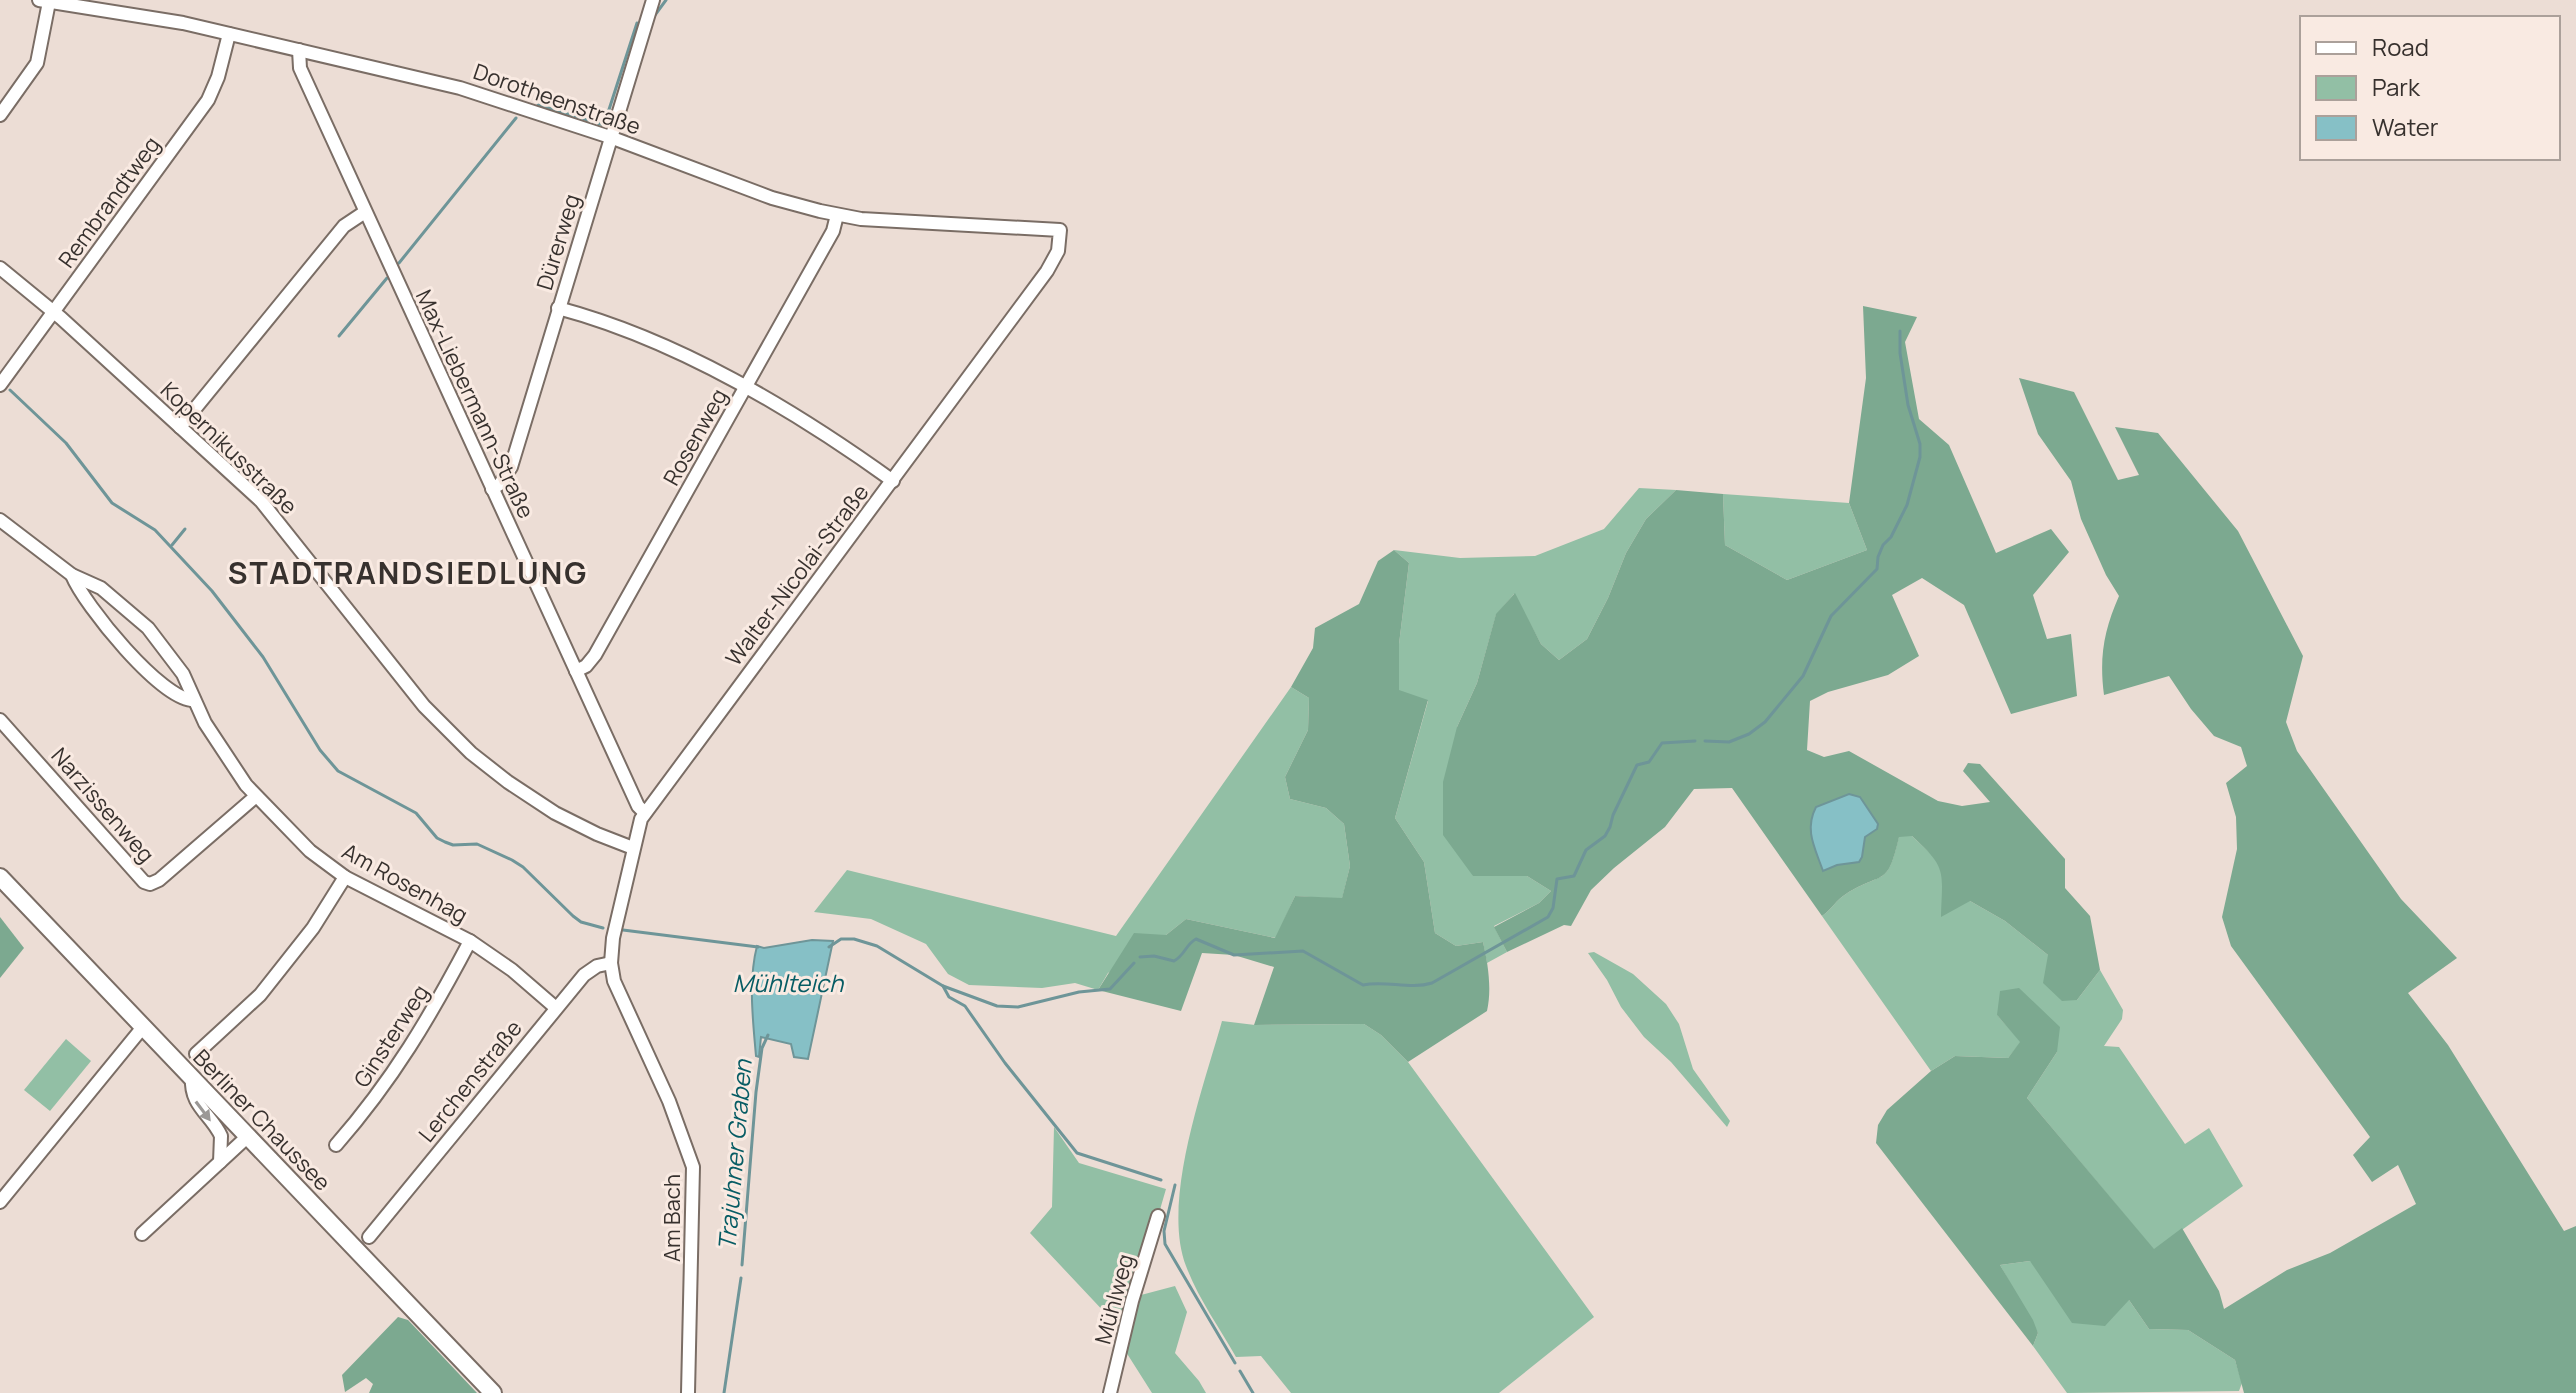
<svg xmlns="http://www.w3.org/2000/svg" width="2576" height="1393" font-family="Manrope,sans-serif">
	<rect width="100%" height="100%" fill="#ecddd5"/>
	<g fill="#92bfa5">
		<polygon points="1639,488 1676,490 1646,519 1626,553 1608,598 1587,639 1559,660 1541,644 1514,594 1496,615 1477,683 1457,727 1473,876 1527,876 1551,891 1539,903 1494,926 1507,952 1487,963 1483,942 1456,946 1435,933 1424,862 1395,818 1428,701 1399,691 1399,644 1409,563 1394,550 1460,558 1535,556 1604,529"/>
		<polygon points="1723,494 1849,503 1867,550 1787,580 1725,545"/>
		<polygon points="1291,687 1309,698 1308,730 1285,777 1290,799 1326,808 1344,824 1350,866 1342,899 1295,896 1276,938 1186,919 1166,935 1108,973 1098,990 1075,983 1042,988 969,985 948,974 926,944 871,919 814,912 847,870 1116,936"/>
		<path d="M1899,836H1912L1931,854L1970,901L2005,921L2048,955L2077,1000L2100,970L2123,1010L2122,1019L2104,1046L2119,1047L2185,1144L2209,1128L2243,1186L2154,1250L2027,1098L2057,1052L1997,1015L2021,1042L2008,1058L1955,1056L1931,1071L1822,916C1831,910 1837,899 1846,894C1884,870 1887,889 1899,836Z"/>
		<polygon points="1594,952 1633,974 1666,1004 1679,1024 1693,1069 1730,1121 1727,1127 1671,1062 1644,1037 1621,1007 1607,980 1588,953"/>
		<path d="M1222,1021L1255,1025L1364,1024L1381,1035L1408,1062L1594,1317L1499,1393H1291L1261,1356L1236,1357C1219,1327 1198,1298 1186,1266C1161,1201 1204,1086 1222,1021Z"/>
		<polygon points="66,1039 91,1061 50,1111 24,1090"/>
		<polygon points="1054,1127 1079,1163 1166,1189 1124,1333 1030,1233 1052,1207"/>
		<polygon points="2030,1261 2129,1300 2149,1329 2188,1330 2235,1360 2242,1383 2239,1391 2067,1393 2033,1346 2038,1333 2000,1265"/>
		<polygon points="1175,1286 1187,1312 1175,1353 1199,1381 1206,1393 1152,1393 1126,1352 1141,1295"/>
	</g>
	<g fill="#7ca990" fill-rule="evenodd">
		<path d="M1863,306L1917,317L1905,342L1919,419L1949,445L1996,553L2051,529L2069,552L2033,595L2047,639L2071,634L2077,696L2011,714L1964,605L1922,578L1892,595L1919,656L1888,675L1828,692L1810,701L1807,750L1824,757L1849,751L1938,801L1962,806L1990,802L1963,771L1968,763L1980,764L2065,859V888L2090,916L2100,970L2077,1000L2062,1001L2043,983L2048,955L2005,921L1970,901L1941,917C1942,871 1948,869 1912,836L1899,837C1887,889 1884,870 1846,894C1837,899 1831,910 1822,916L1732,788L1694,789L1665,827L1614,868L1591,890L1571,926L1564,925L1507,952L1494,927L1539,903L1551,891L1527,876H1473L1443,835V782L1457,727L1477,683L1496,614L1515,593L1541,644L1559,660L1587,639L1608,598L1626,553L1646,519L1676,490L1723,494L1725,545L1787,580L1867,550L1849,503L1866,378ZM1860,797L1876,830L1865,837L1862,857L1859,862L1837,865L1823,871Z"/>
		<path d="M2019,378L2074,392L2118,480L2139,475L2115,427L2158,433L2238,531L2303,656L2286,722L2297,751L2401,899L2457,958L2408,993L2448,1045L2564,1231L2576,1226V1393H2244L2235,1360L2188,1330L2149,1329L2129,1300L2105,1326L2072,1323L2030,1261L2000,1265L2033,1320L2038,1333L2033,1346L1876,1143L1878,1125L1887,1110L1931,1071L1955,1056L2008,1058L2020,1042L1997,1015L2000,991L2019,988L2060,1027L2057,1052L2027,1098L2154,1249L2182,1228L2219,1291L2224,1309L2287,1270L2330,1253L2416,1204L2398,1165L2372,1182L2353,1155L2370,1137L2231,946L2222,917L2237,849L2236,817L2226,783L2247,766L2241,747L2214,736L2191,709L2169,676L2104,695C2099,657 2104,630 2119,596L2106,575L2081,519L2071,481L2038,434Z"/>
		<path d="M1394,550L1409,563L1399,644V690L1428,700L1395,818L1424,862L1435,933L1456,946L1483,942C1488,964 1492,989 1487,1011L1408,1062L1381,1035L1364,1024L1254,1025L1274,967L1234,955L1202,953L1181,1011L1098,990L1134,933L1166,935L1186,919L1275,938L1295,896L1342,898L1350,866L1344,824L1326,808L1290,799L1285,777L1308,730L1309,698L1291,687L1313,648L1315,628L1359,604L1378,561Z"/>
		<polygon points="0,917 24,948 0,978"/>
		<polygon points="398,1317 408,1320 477,1393 369,1393 373,1384 366,1378 345,1392 342,1375"/>
	</g>
	<g fill="#86c0c6" stroke="#6e9598" stroke-width="2">
		<path d="M1849,794L1860,797L1878,824L1877,829L1865,837L1862,857L1859,862L1837,865L1823,871C1815,848 1804,830 1816,807Z"/>
		<path d="M812,940L833,941L808,1059L794,1057L791,1044L761,1037L759,1057L756,1056C753,1021 748,981 757,946L764,948Z"/>
	</g>
	<g fill="none" stroke-linecap="round" stroke-linejoin="round">
		<g stroke="#6e9598" stroke-width="3">
			<polyline points="655,15 666,0"/>
			<polyline points="538,105 604,125 637,23"/>
			<polyline points="399,263 516,118"/>
			<polyline points="339,336 387,278"/>
			<polyline points="10,390 66,443 112,503 155,530 212,591 263,657 320,750 338,771 416,813 437,838 445,842 453,845 477,844 512,860 523,867 573,916 581,922 603,928"/>
			<polyline points="172,545 185,529"/>
			<polyline points="1705,741 1729,742 1749,734 1765,722 1803,676 1831,616 1877,569 1878,557 1883,545 1891,537 1907,505 1920,457 1920,444 1908,405 1900,353 1900,331"/>
			<polyline points="623,930 758,947"/>
			<polyline points="829,947 841,939 854,939 877,946 943,986 997,1006 1018,1007 1079,992 1110,989 1134,963"/>
			<path d="M1140,957L1154,956L1174,961C1185,955 1186,944 1196,939L1234,955L1303,951L1363,985C1386,980 1410,990 1432,983L1548,917L1553,908L1557,879L1574,876L1586,850L1605,836L1610,827L1613,815L1637,765L1649,762L1662,743L1695,741"/>
			<polyline points="943,986 949,997 965,1006 1005,1063 1077,1153 1161,1180"/>
			<polyline points="1175,1185 1164,1231 1165,1244 1235,1363"/>
			<polyline points="742,1265 756,1092 762,1048 768,1035"/>
			<polyline points="1240,1371 1253,1393"/>
			<polyline points="724,1393 741,1278"/>
		</g>
		<g stroke="#7a6d65" stroke-width="16">
			<g id="minor">
				<polyline points="39,0 183,23 460,88 610,137 772,198 820,211 861,219 1060,230 1058,251 1047,271 641,819 613,938 611,963 614,981 669,1101 693,1167 688,1393"/>
				<polyline points="299,50 300,68 638,806 645,813"/>
				<polyline points="0,115 37,63 49,2"/>
				<polyline points="0,268 61,318 261,501 424,706 471,753 508,782 555,813 597,834 633,848"/>
				<path d="M558,308C678,340 793,409 893,481"/>
				<polyline points="0,385 208,100 218,77 229,34"/>
				<polyline points="180,427 344,226 365,212"/>
				<polyline points="492,489 500,484 511,467 653,0"/>
				<polyline points="0,520 72,575 101,588 148,628 183,674 205,723 246,785 310,851 345,877 470,941 512,970 556,1008"/>
				<path d="M72,575C84,605 162,701 194,700"/>
				<polyline points="576,671 586,666 595,655 833,231 837,215"/>
				<polyline points="0,720 144,882 150,884 159,880 255,797"/>
				<polyline points="196,1054 260,995 313,928 345,877"/>
				<path d="M192,1078C190,1106 211,1114 221,1136L220,1162"/>
				<path d="M336,1145C393,1080 430,1017 470,941"/>
				<polyline points="0,1202 143,1027"/>
				<polyline points="142,1234 247,1137"/>
				<polyline points="369,1237 584,975 597,966 611,963"/>
				<polyline points="1110,1393 1132,1301 1158,1216"/>
			</g>
		</g>
		<g stroke="#7a6d65" stroke-width="20">
			<polyline id="major" points="0,877 493,1393"/>
		</g>
		<use href="#minor" stroke="#fff" stroke-width="12"/>
		<use href="#major" stroke="#fff" stroke-width="16"/>
	</g>
	<defs><path id="oneway-solid" d="M-6-.8H1V-3.2L6.5 0L1 3.2V.8H-6Z" transform="scale(2)"/></defs>
	<use fill="#9b9896" href="#oneway-solid" transform="translate(203 1111) rotate(53)"/>
	<g text-anchor="middle" dominant-baseline="central" stroke-width="6" stroke-linejoin="round" paint-order="stroke">
		<g font-size="22" fill="#37312e" stroke="#f9eae2">
			<text transform="translate(557 99) rotate(19)">Dorotheenstraße</text>
			<text transform="translate(109 202) rotate(-54)">Rembrandtweg</text>
			<text transform="translate(558 242) rotate(-73)">Dürerweg</text>
			<text transform="translate(475 404) rotate(65)">Max-Liebermann-Straße</text>
			<text transform="translate(695 437) rotate(-61)">Rosenweg</text>
			<text transform="translate(229 448) rotate(44)">Kopernikusstraße</text>
			<text transform="translate(797 575) rotate(-53)">Walter-Nicolai-Straße</text>
			<text transform="translate(103 805) rotate(49)">Narzissenweg</text>
			<text transform="translate(405 883) rotate(29)">Am Rosenhag</text>
			<text transform="translate(391 1036) rotate(-57)">Ginsterweg</text>
			<text transform="translate(470 1081) rotate(-51)">Lerchenstraße</text>
			<text transform="translate(262 1120) rotate(46)">Berliner Chaussee</text>
			<text transform="translate(672 1218) rotate(-90)">Am Bach</text>
			<text transform="translate(1114 1299) rotate(-75)">Mühlweg</text>
		</g>
		<g font-size="24" font-style="italic" fill="#075c64" stroke="#f9eae2">
			<text x="788" y="982">Mühlteich</text>
			<text transform="translate(734 1155) rotate(-85)">Trajuhner Graben</text>
		</g>
		<g font-size="30" font-weight="bold" letter-spacing="2" fill="#37312e" stroke="#f9eae2">
			<text x="408" y="572">STADTRANDSIEDLUNG</text>
		</g>
	</g>
	<rect x="2300" y="16" width="260" height="144" fill="#f9eae2" stroke="#aba09a" stroke-width="2"/>
	<rect x="2316" y="42" width="40" height="12" fill="#ffffff" stroke="#aba09a" stroke-width="2"/>
	<text x="2372" y="56" font-size="24" fill="#37312e">Road</text>
	<rect x="2316" y="76" width="40" height="24" fill="#92bfa5" stroke="#aba09a" stroke-width="2"/>
	<text x="2372" y="96" font-size="24" fill="#37312e">Park</text>
	<rect x="2316" y="116" width="40" height="24" fill="#86c0c6" stroke="#aba09a" stroke-width="2"/>
	<text x="2372" y="136" font-size="24" fill="#37312e">Water</text>
</svg>
